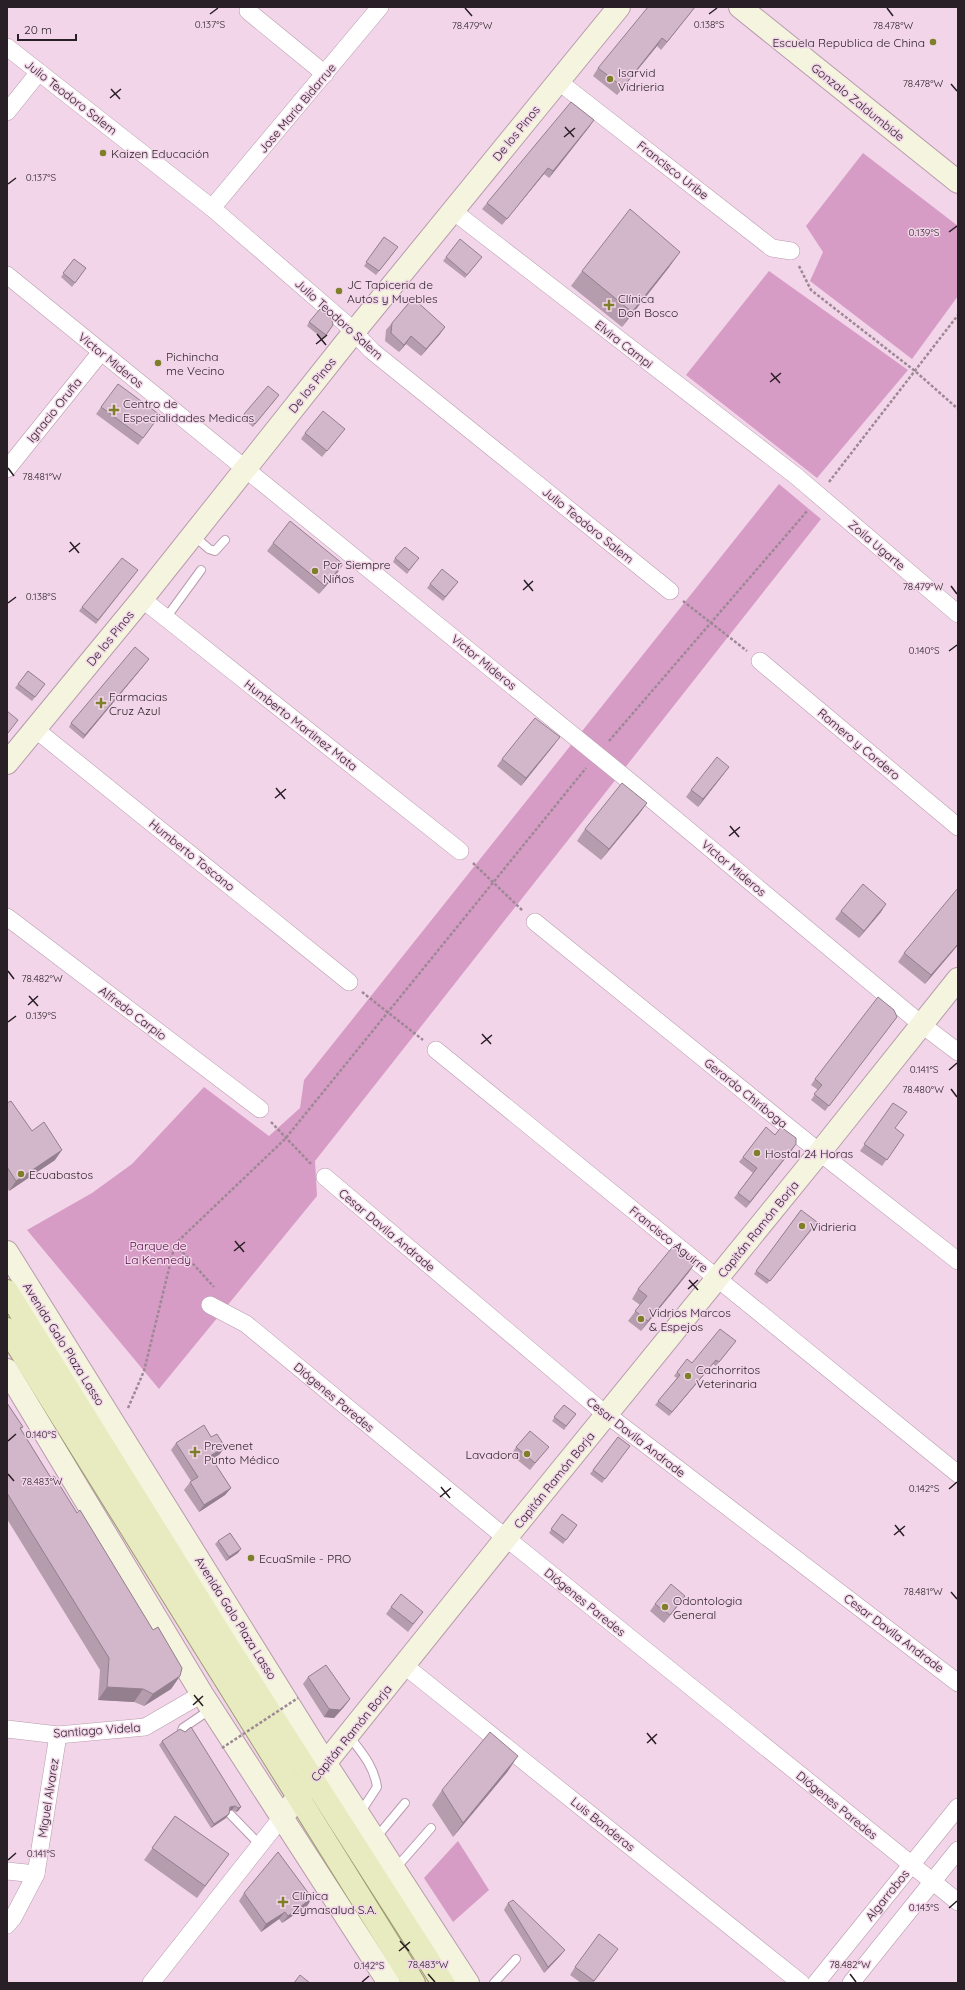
<svg xmlns="http://www.w3.org/2000/svg" width="965" height="1990" font-family="Quicksand,sans-serif">
	<rect width="100%" height="100%" fill="#f2d5e8"/>
	<g fill="#d79cc5">
		<polygon points="863,153 958,226 958,296 912,359 810,281 823,252 806,226"/>
		<polygon points="769,271 908,370 817,478 686,375"/>
		<polygon points="779,484 821,519 315,1161 317,1196 159,1389 27,1230 92,1193 132,1164 204,1087 269,1136 300,1108 304,1080"/>
		<polygon points="458,1841 489,1890 453,1922 424,1878"/>
	</g>
	<g fill="none" stroke-linecap="round" stroke-linejoin="round">
		<g stroke="#b89cae" stroke-width="10">
			<g id="lane">
				<polyline points="193,535 209,549 215,551 225,540"/>
				<polyline points="166,618 201,570"/>
				<polyline points="182,1730 183,1728 211,1709"/>
				<path d="M349,1736C362,1753 374,1766 377,1787L360,1813"/>
				<polyline points="231,1815 260,1845"/>
				<polyline points="375,1839 405,1803"/>
				<polyline points="395,1869 431,1828"/>
				<polyline points="494,1983 516,1959"/>
			</g>
		</g>
		<g stroke="#b89cae" stroke-width="18">
			<g id="street">
				<polyline points="248,11 325,74"/>
				<polyline points="7,47 212,208 345,323 372,351 670,591"/>
				<polyline points="558,81 772,248 791,251"/>
				<polyline points="7,112 39,72"/>
				<polyline points="212,208 380,7"/>
				<polyline points="453,211 796,476 958,614"/>
				<polyline points="7,275 633,784 921,1024 958,1052"/>
				<polyline points="7,469 101,352"/>
				<polyline points="142,599 460,851"/>
				<polyline points="760,661 958,827"/>
				<polyline points="35,729 349,982"/>
				<polyline points="7,917 260,1109"/>
				<polyline points="535,922 833,1163 958,1261"/>
				<polyline points="436,1050 958,1474"/>
				<polyline points="325,1177 597,1407 958,1683"/>
				<polyline points="210,1305 246,1324 495,1529 958,1902"/>
				<polyline points="405,1666 801,1983"/>
				<polyline points="7,1729 58,1735 145,1727 202,1694"/>
				<polyline points="7,1871 36,1874"/>
				<polyline points="7,1925 13,1918 36,1874 58,1735"/>
				<polyline points="151,1983 282,1817"/>
				<polyline points="816,1983 958,1807"/>
				<polyline points="851,1983 958,1850"/>
			</g>
		</g>
		<g stroke="#b89cae" stroke-width="24">
			<g id="secondary">
				<polyline points="740,7 958,182"/>
				<polyline points="7,763 142,599 354,332 619,7"/>
				<polyline points="7,1252 326,1764 468,1983"/>
				<polyline points="7,1370 202,1694 389,1983"/>
				<polyline points="282,1817 506,1538 828,1142 958,979"/>
			</g>
		</g>
		<g stroke="#9b9a6e" stroke-width="24">
			<g id="primary">
				<polyline points="7,1291 229,1648 443,1983"/>
				<polyline points="7,1329 414,1983"/>
			</g>
		</g>
		<g stroke="#9d8896" stroke-width="2.5" stroke-dasharray="3 2" stroke-linecap="butt">
			<polyline points="799,266 811,290 915,371 958,409"/>
			<polyline points="829,482 958,315"/>
			<polyline points="683,601 747,651"/>
			<polyline points="609,741 808,510"/>
			<polyline points="473,863 523,911"/>
			<polyline points="362,992 423,1040"/>
			<polyline points="271,1122 312,1165"/>
			<polyline points="176,1245 214,1287"/>
			<polyline points="128,1408 144,1371 175,1244 285,1139 586,768"/>
		</g>
		<use href="#lane" stroke="#fff" stroke-width="8"/>
		<use href="#street" stroke="#fff" stroke-width="17"/>
		<use href="#secondary" stroke="#f4f4df" stroke-width="22"/>
		<use href="#primary" stroke="#e8eabf" stroke-width="22"/>
		<polyline stroke="#9d8896" stroke-width="2.5" stroke-dasharray="3 2" stroke-linecap="butt" points="222,1748 298,1698"/>
	</g>
	<g fill="#b59dad">
		<polygon points="695,7 661,50 657,46 617,95 593,76 598,68"/>
		<polygon points="590,126 549,178 544,174 502,225 482,209 487,203"/>
		<polygon points="384,237 395,251 376,275 364,266"/>
		<polygon points="446,257 479,261 465,278 443,261"/>
		<polygon points="74,259 86,268 72,287 61,277"/>
		<polygon points="670,266 622,327 571,286 582,271"/>
		<polygon points="309,322 333,325 323,339 307,326"/>
		<polygon points="392,323 445,327 440,334 421,356 406,344 399,352 385,341 386,330"/>
		<polygon points="276,399 253,427 242,418 244,414"/>
		<polygon points="101,407 160,415 138,445 96,414"/>
		<polygon points="305,433 341,434 322,457 301,439"/>
		<polygon points="273,543 338,572 319,594 267,551"/>
		<polygon points="395,558 416,562 407,574 393,562"/>
		<polygon points="135,574 96,624 79,611 82,607"/>
		<polygon points="430,584 455,586 443,601 427,588"/>
		<polygon points="146,663 83,739 69,727 71,723"/>
		<polygon points="28,671 45,684 32,701 15,688"/>
		<polygon points="554,745 521,786 497,766 502,759"/>
		<polygon points="729,767 723,775 698,807 686,797 691,790"/>
		<polygon points="647,803 639,814 601,860 577,841 585,829"/>
		<polygon points="841,911 881,912 859,938 835,919"/>
		<polygon points="958,945 925,984 898,962 904,953"/>
		<polygon points="897,1017 825,1111 811,1100 818,1090 811,1085 815,1079"/>
		<polygon points="7,1103 32,1131 55,1160 9,1191 7,1187"/>
		<polygon points="893,1103 895,1128 904,1135 882,1166 860,1151"/>
		<polygon points="775,1135 796,1144 746,1208 734,1198 753,1173 739,1162 743,1157"/>
		<polygon points="801,1210 815,1226 767,1284 754,1274"/>
		<polygon points="696,1262 689,1272 641,1331 628,1321 640,1305 632,1299 638,1289"/>
		<polygon points="733,1345 716,1366 713,1364 669,1416 655,1405 677,1378 674,1376 677,1372 692,1363"/>
		<polygon points="7,1403 23,1427 21,1429 51,1478 180,1676 171,1689 144,1706 134,1702 98,1700 100,1670 7,1519"/>
		<polygon points="564,1405 576,1414 564,1430 552,1421"/>
		<polygon points="211,1437 220,1454 212,1459 231,1488 225,1495 199,1512 184,1490 191,1481 171,1450 176,1443"/>
		<polygon points="618,1437 630,1446 602,1483 590,1474"/>
		<polygon points="516,1447 549,1447 543,1454 530,1470 511,1455"/>
		<polygon points="562,1514 577,1525 563,1544 549,1533"/>
		<polygon points="218,1541 238,1553 226,1561 215,1544"/>
		<polygon points="680,1603 664,1623 650,1611 655,1604"/>
		<polygon points="391,1607 423,1612 408,1632 386,1614"/>
		<polygon points="308,1677 344,1707 334,1718 324,1717 303,1684"/>
		<polygon points="162,1741 241,1807 238,1811 236,1812 232,1810 230,1810 226,1818 211,1828 159,1745"/>
		<polygon points="508,1771 453,1837 432,1805 442,1790"/>
		<polygon points="175,1816 229,1854 197,1898 144,1860"/>
		<polygon points="244,1893 312,1898 307,1906 282,1923 279,1919 261,1932 239,1901"/>
		<polygon points="508,1903 565,1950 560,1956 544,1973 504,1910"/>
		<polygon points="613,1956 593,1983 581,1983 570,1975 575,1967"/>
	</g>
	<g fill="#937f8d">
		<polygon points="695,7 692,11 661,50 667,42"/>
		<polygon points="662,38 657,46 617,95 623,87"/>
		<polygon points="594,120 590,126 549,178 553,171"/>
		<polygon points="548,168 544,174 502,225 507,219"/>
		<polygon points="680,252 670,266 622,327 632,312"/>
		<polygon points="445,327 440,334 421,356 426,349"/>
		<polygon points="411,336 406,344 399,352 404,345"/>
		<polygon points="343,564 338,572 319,594 325,586"/>
		<polygon points="149,659 146,663 83,739 85,735"/>
		<polygon points="560,737 554,745 521,786 526,778"/>
		<polygon points="729,767 723,775 698,807 703,799"/>
		<polygon points="647,803 639,814 601,860 609,849"/>
		<polygon points="886,904 881,912 859,938 864,931"/>
		<polygon points="958,944 958,945 925,984 931,975"/>
		<polygon points="796,1144 792,1150 746,1208 750,1202"/>
		<polygon points="62,1150 55,1160 9,1191 16,1181"/>
		<polygon points="696,1262 689,1272 641,1331 648,1321"/>
		<polygon points="716,1360 713,1364 669,1416 672,1412"/>
		<polygon points="225,1447 220,1454 205,1464 210,1456"/>
		<polygon points="231,1488 225,1495 199,1512 204,1505"/>
		<polygon points="241,1549 238,1553 226,1561 229,1557"/>
		<polygon points="685,1596 680,1603 664,1623 670,1615"/>
		<polygon points="180,1676 171,1689 144,1706 153,1694"/>
		<polygon points="107,1687 143,1689 134,1702 98,1700"/>
		<polygon points="350,1699 344,1707 334,1718 324,1717 329,1709"/>
		<polygon points="518,1756 508,1771 453,1837 463,1823"/>
		<polygon points="235,1806 232,1810 227,1811 230,1807"/>
		<polygon points="241,1807 238,1811 236,1812 238,1808"/>
		<polygon points="229,1814 226,1818 211,1828 214,1824"/>
		<polygon points="312,1898 307,1906 282,1923 288,1916"/>
		<polygon points="285,1912 279,1919 261,1932 266,1924"/>
		<polygon points="565,1950 560,1956 544,1973 548,1967"/>
	</g>
	<g fill="#d2b6c9" stroke="#937f8d">
		<polygon points="648,7 695,7 667,42 662,38 623,87 598,68"/>
		<polygon points="571,102 594,120 553,171 548,168 507,219 487,203"/>
		<polygon points="630,209 680,252 632,312 582,271"/>
		<polygon points="384,237 398,247 379,271 366,262"/>
		<polygon points="460,239 482,257 467,275 446,257"/>
		<polygon points="74,259 86,268 75,283 63,273"/>
		<polygon points="413,298 445,327 426,349 411,336 404,345 391,333 392,323"/>
		<polygon points="320,309 332,319 333,325 326,335 309,322"/>
		<polygon points="118,384 160,415 143,438 101,407"/>
		<polygon points="268,386 279,395 255,424 244,414"/>
		<polygon points="323,411 345,429 327,451 305,433"/>
		<polygon points="290,521 343,564 325,586 273,543"/>
		<polygon points="405,547 419,558 409,570 395,558"/>
		<polygon points="122,558 138,570 98,620 82,607"/>
		<polygon points="442,569 458,582 445,597 430,584"/>
		<polygon points="135,647 149,659 85,735 71,723"/>
		<polygon points="28,671 45,684 35,697 18,684"/>
		<polygon points="7,711 18,720 8,733 7,733"/>
		<polygon points="535,718 560,737 526,778 502,759"/>
		<polygon points="717,757 729,767 703,799 691,790"/>
		<polygon points="622,783 647,803 609,849 585,829"/>
		<polygon points="863,884 886,904 864,931 841,911"/>
		<polygon points="958,888 958,944 931,975 904,953"/>
		<polygon points="878,997 894,1010 897,1017 829,1106 814,1094 822,1085 815,1079"/>
		<polygon points="11,1101 32,1131 44,1122 62,1150 16,1181 7,1167 7,1103"/>
		<polygon points="893,1103 907,1112 895,1128 904,1135 887,1160 864,1144"/>
		<polygon points="766,1127 775,1135 781,1127 796,1138 796,1144 750,1202 738,1193 757,1168 743,1157"/>
		<polygon points="801,1210 817,1222 770,1281 756,1271"/>
		<polygon points="675,1244 696,1262 648,1321 635,1311 647,1296 638,1289"/>
		<polygon points="720,1329 736,1341 719,1362 716,1360 672,1412 658,1401 680,1375 677,1372 687,1359 692,1363"/>
		<polygon points="7,1403 23,1427 20,1428 51,1478 54,1476 77,1513 80,1510 153,1630 158,1627 182,1668 180,1676 153,1694 143,1689 107,1687 109,1658 7,1493"/>
		<polygon points="564,1405 576,1414 566,1426 554,1417"/>
		<polygon points="204,1425 211,1437 217,1434 225,1447 210,1456 231,1488 204,1505 190,1482 198,1477 176,1443"/>
		<polygon points="530,1431 549,1447 535,1463 516,1447"/>
		<polygon points="618,1437 630,1446 605,1479 593,1470"/>
		<polygon points="562,1514 577,1525 566,1540 551,1529"/>
		<polygon points="230,1533 241,1549 229,1557 218,1541"/>
		<polygon points="671,1584 685,1596 670,1615 655,1604"/>
		<polygon points="401,1594 423,1612 413,1624 391,1607"/>
		<polygon points="326,1665 350,1699 340,1710 329,1709 308,1677"/>
		<polygon points="191,1727 241,1807 238,1808 235,1806 230,1807 229,1814 214,1824 162,1741 180,1729 185,1732"/>
		<polygon points="490,1732 518,1756 463,1823 442,1790"/>
		<polygon points="175,1816 229,1854 205,1886 152,1848"/>
		<polygon points="278,1852 312,1898 288,1916 285,1912 266,1924 244,1893"/>
		<polygon points="513,1900 565,1950 548,1967 508,1903"/>
		<polygon points="599,1934 618,1949 594,1981 575,1967"/>
		<polygon points="300,1975 310,1983 294,1983"/>
	</g>
	<path fill="none" stroke="#291f26" stroke-width="1.5" d="M465,8L472,16M887,8L893,16M210,14L218,8M709,14L717,8M951,84L957,91M111,89L120,99M110,98L121,89M565,127L574,137M564,137L575,128M8,184L16,178M949,232L957,226M317,334L326,345M316,344L327,335M771,373L780,383M770,382L781,373M8,468L14,476M70,542L79,553M69,552L80,543M524,580L533,591M951,586L957,594M523,590L533,581M8,603L16,597M949,651L957,645M276,788L285,799M275,798L286,789M730,826L739,837M729,836L740,827M8,971L14,979M29,996L38,1006M28,1005L38,996M8,1022L16,1016M482,1034L491,1044M481,1044L492,1035M949,1070L957,1063M951,1089L957,1097M235,1241L244,1252M234,1251L245,1242M689,1280L698,1290M688,1289L698,1280M8,1441L16,1434M8,1474L14,1481M441,1487L450,1498M949,1489L957,1482M440,1497L451,1488M895,1525L904,1536M894,1535L905,1526M951,1592L957,1599M194,1695L203,1706M193,1705L203,1696M647,1733L656,1744M647,1743L657,1734M8,1860L16,1853M949,1908L957,1901M400,1941L409,1951M399,1951L410,1942M428,1974L435,1982M850,1974L856,1982M362,1982L369,1976"/>
	<g fill="#7e7f29" stroke="#f2d5e8" stroke-width="1.5">
		<circle cx="933" cy="42" r="4"/>
		<circle cx="610" cy="79" r="4"/>
		<circle cx="103" cy="153" r="4"/>
		<circle cx="339" cy="291" r="4"/>
		<path d="M607 299h4v4h4v4h-4v4h-4v-4h-4v-4h4z"/>
		<circle cx="158" cy="363" r="4"/>
		<path d="M112 404h4v4h4v4h-4v4h-4v-4h-4v-4h4z"/>
		<circle cx="315" cy="571" r="4"/>
		<path d="M99 697h4v4h4v4h-4v4h-4v-4h-4v-4h4z"/>
		<circle cx="757" cy="1153" r="4"/>
		<circle cx="21" cy="1174" r="4"/>
		<circle cx="802" cy="1226" r="4"/>
		<circle cx="641" cy="1319" r="4"/>
		<circle cx="688" cy="1376" r="4"/>
		<path d="M193 1446h4v4h4v4h-4v4h-4v-4h-4v-4h4z"/>
		<circle cx="527" cy="1454" r="4"/>
		<circle cx="251" cy="1558" r="4"/>
		<circle cx="665" cy="1607" r="4"/>
		<path d="M281 1896h4v4h4v4h-4v4h-4v-4h-4v-4h4z"/>
	</g>
	<g text-anchor="middle" dominant-baseline="central" stroke-width="3" stroke-linejoin="round" paint-order="stroke">
		<g font-size="12" fill="#291f26" stroke="#f2d5e8" text-anchor="start">
			<text x="925" y="42" text-anchor="end">Escuela Republica de China</text>
			<text x="618" y="72">Isarvid<tspan x="618" dy="14">Vidrieria</tspan></text>
			<text x="111" y="153">Kaizen Educación</text>
			<text x="347" y="284">JC Tapiceria de<tspan x="347" dy="14">Autos y Muebles</tspan></text>
			<text x="618" y="298">Clínica<tspan x="618" dy="14">Don Bosco</tspan></text>
			<text x="166" y="356">Pichincha<tspan x="166" dy="14">me Vecino</tspan></text>
			<text x="123" y="403">Centro de<tspan x="123" dy="14">Especialidades Medicas</tspan></text>
			<text x="323" y="564">Por Siempre<tspan x="323" dy="14">Niños</tspan></text>
			<text x="109" y="696">Farmacias<tspan x="109" dy="14">Cruz Azul</tspan></text>
			<text x="765" y="1153">Hostal 24 Horas</text>
			<text x="29" y="1174">Ecuabastos</text>
			<text x="810" y="1226">Vidrieria</text>
			<text x="649" y="1312">Vidrios Marcos<tspan x="649" dy="14">&amp; Espejos</tspan></text>
			<text x="696" y="1369">Cachorritos<tspan x="696" dy="14">Veterinaria</tspan></text>
			<text x="204" y="1445">Prevenet<tspan x="204" dy="14">Punto Médico</tspan></text>
			<text x="519" y="1454" text-anchor="end">Lavadora</text>
			<text x="259" y="1558">EcuaSmile - PRO</text>
			<text x="673" y="1600">Odontologia<tspan x="673" dy="14">General</tspan></text>
			<text x="292" y="1895">Clínica<tspan x="292" dy="14">Zymasalud S.A.</tspan></text>
		</g>
		<g font-size="12" fill="#291f26" stroke="#f2d5e8">
			<text transform="translate(71 97) rotate(38)">Julio Teodoro Salem</text>
			<text transform="translate(858 102) rotate(39)">Gonzalo Zaldumbide</text>
			<text transform="translate(297 108) rotate(-50)">Jose Maria Bidarrue</text>
			<text transform="translate(516 133) rotate(-51)">De los Pinos</text>
			<text transform="translate(673 170) rotate(38)">Francisco Uribe</text>
			<text transform="translate(339 319) rotate(42)">Julio Teodoro Salem</text>
			<text transform="translate(624 344) rotate(38)">Elvira Campi</text>
			<text transform="translate(111 360) rotate(39)">Victor Mideros</text>
			<text transform="translate(312 385) rotate(-51)">De los Pinos</text>
			<text transform="translate(54 410) rotate(-51)">Ignacio Oruña</text>
			<text transform="translate(588 525) rotate(39)">Julio Teodoro Salem</text>
			<text transform="translate(877 545) rotate(40)">Zoila Ugarte</text>
			<text transform="translate(110 638) rotate(-51)">De los Pinos</text>
			<text transform="translate(484 662) rotate(39)">Victor Mideros</text>
			<text transform="translate(301 725) rotate(38)">Humberto Martinez Mata</text>
			<text transform="translate(859 744) rotate(40)">Romero y Cordero</text>
			<text transform="translate(192 855) rotate(39)">Humberto Toscano</text>
			<text transform="translate(734 868) rotate(40)">Victor Mideros</text>
			<text transform="translate(133 1013) rotate(37)">Alfredo Carpio</text>
			<text transform="translate(746 1093) rotate(39)">Gerardo Chiriboga</text>
			<text transform="translate(758 1229) rotate(-51)">Capitán Ramón Borja</text>
			<text transform="translate(387 1230) rotate(40)">Cesar Davila Andrade</text>
			<text transform="translate(669 1239) rotate(39)">Francisco Aguirre</text>
			<text transform="translate(64 1344) rotate(58)">Avenida Galo Plaza Lasso</text>
			<text transform="translate(334 1397) rotate(40)">Diógenes Paredes</text>
			<text transform="translate(636 1437) rotate(38)">Cesar Davila Andrade</text>
			<text transform="translate(554 1480) rotate(-51)">Capitán Ramón Borja</text>
			<text transform="translate(585 1602) rotate(39)">Diógenes Paredes</text>
			<text transform="translate(236 1618) rotate(58)">Avenida Galo Plaza Lasso</text>
			<text transform="translate(894 1633) rotate(37)">Cesar Davila Andrade</text>
			<text transform="translate(97 1730) rotate(-4)">Santiago Videla</text>
			<text transform="translate(351 1733) rotate(-51)">Capitán Ramón Borja</text>
			<text transform="translate(48 1798) rotate(-81)">Miguel Alvarez</text>
			<text transform="translate(837 1805) rotate(39)">Diógenes Paredes</text>
			<text transform="translate(603 1824) rotate(39)">Luis Banderas</text>
			<text transform="translate(887 1895) rotate(-51)">Algarrobos</text>
		</g>
		<g font-size="12" fill="#540844" stroke="#f2d5e8">
			<text x="158" y="1245">Parque de<tspan x="158" dy="14">La Kennedy</tspan></text>
		</g>
	</g>
	<g font-size="10" text-anchor="middle" fill="#291f26" stroke="#f2d5e8" stroke-width="3" stroke-linejoin="round" paint-order="stroke">
		<text x="210" y="28">0.137°S</text>
		<text x="709" y="28">0.138°S</text>
		<text x="472" y="29">78.479°W</text>
		<text x="893" y="29">78.478°W</text>
		<text x="923" y="87">78.478°W</text>
		<text x="41" y="181">0.137°S</text>
		<text x="924" y="236">0.139°S</text>
		<text x="42" y="480">78.481°W</text>
		<text x="923" y="590">78.479°W</text>
		<text x="41" y="600">0.138°S</text>
		<text x="924" y="654">0.140°S</text>
		<text x="42" y="982">78.482°W</text>
		<text x="41" y="1019">0.139°S</text>
		<text x="924" y="1073">0.141°S</text>
		<text x="923" y="1093">78.480°W</text>
		<text x="41" y="1438">0.140°S</text>
		<text x="42" y="1485">78.483°W</text>
		<text x="924" y="1492">0.142°S</text>
		<text x="923" y="1595">78.481°W</text>
		<text x="41" y="1857">0.141°S</text>
		<text x="924" y="1911">0.143°S</text>
		<text x="428" y="1968">78.483°W</text>
		<text x="850" y="1968">78.482°W</text>
		<text x="369" y="1969">0.142°S</text>
	</g>
	<rect width="965" height="1990" fill="none" stroke="#291f26" stroke-width="16"/>
	<path d="M18 34v6h58v-6" fill="none" stroke="#291f26" stroke-width="2"/>
	<text x="24" y="34" font-size="12" fill="#291f26" stroke="#f2d5e8" stroke-width="3" paint-order="stroke">20 m</text>
</svg>
